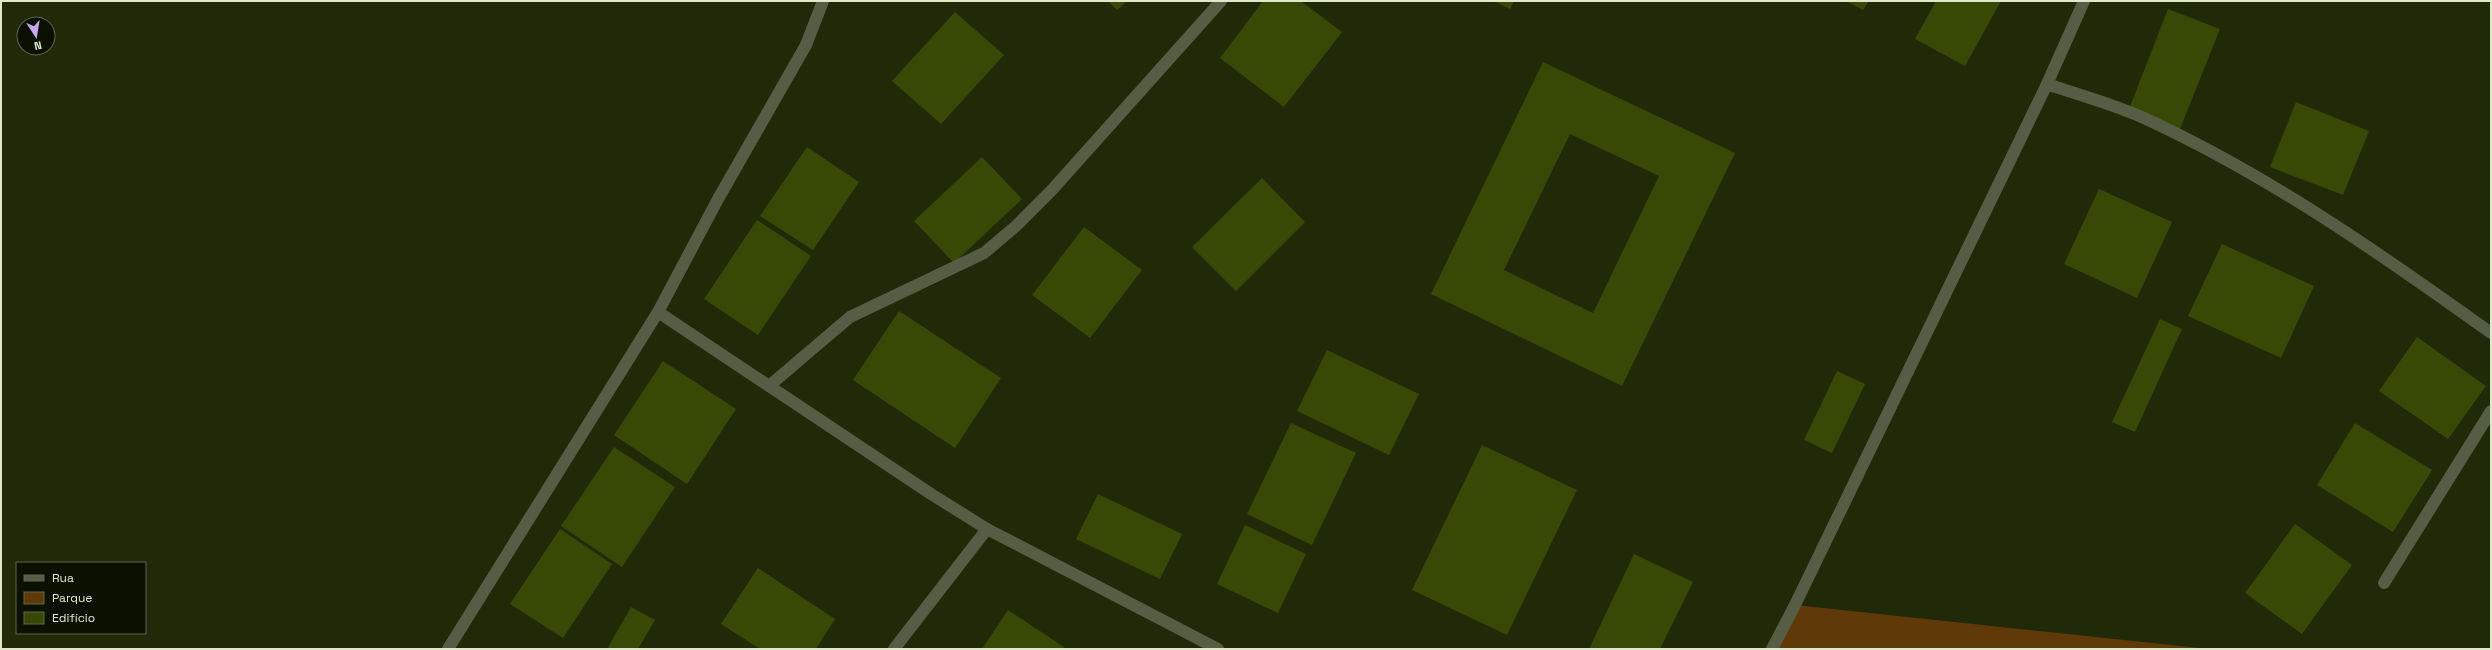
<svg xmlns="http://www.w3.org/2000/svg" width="2492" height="650" font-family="'Space Grotesk',sans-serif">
	<rect width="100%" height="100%" fill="#202a09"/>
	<polygon fill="#603908" points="1795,605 2209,649 1772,649"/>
	<g fill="#374905" fill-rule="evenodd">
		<polygon points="1108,1 1127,1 1117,10"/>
		<polygon points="1263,1 1301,1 1342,32 1284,107 1220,58"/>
		<polygon points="1494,1 1514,1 1510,9"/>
		<polygon points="1846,1 1869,1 1863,10"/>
		<polygon points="1936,1 2001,1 1965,66 1915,39"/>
		<polygon points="2168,9 2220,29 2180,129 2129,109"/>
		<polygon points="955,12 1004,55 941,124 892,81"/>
		<path d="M1543,62L1735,153L1622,386L1431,294ZM1570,134L1659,176L1593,313L1504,270Z"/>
		<polygon points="2296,102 2369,131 2343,195 2270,167"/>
		<polygon points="807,147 859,182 813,250 760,216"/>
		<polygon points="982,157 1022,199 954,263 914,221"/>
		<polygon points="1262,178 1305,222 1236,291 1192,247"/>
		<polygon points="2099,189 2172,222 2137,298 2064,264"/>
		<polygon points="757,220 811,256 758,335 704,299"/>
		<polygon points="1084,227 1142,270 1090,338 1032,295"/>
		<polygon points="2222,244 2314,286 2281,358 2188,316"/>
		<polygon points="899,311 1001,378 955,448 853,380"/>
		<polygon points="2160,319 2182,329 2135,432 2112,422"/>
		<polygon points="2417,337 2486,386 2448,439 2379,391"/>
		<polygon points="1327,350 1419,394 1389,455 1297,411"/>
		<polygon points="663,361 736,409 687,484 614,435"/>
		<polygon points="1837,371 1865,384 1832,453 1804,440"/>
		<polygon points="1291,423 1356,453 1312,545 1247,514"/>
		<polygon points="2355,423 2432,470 2393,532 2317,485"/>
		<polygon points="1482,445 1577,490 1507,635 1412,590"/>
		<polygon points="614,447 675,487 622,567 561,526"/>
		<polygon points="1098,494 1182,534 1160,579 1076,539"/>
		<polygon points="2295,524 2352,565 2302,634 2245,593"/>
		<polygon points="1245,525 1306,554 1278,613 1217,584"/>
		<polygon points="560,529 612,564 563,638 510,604"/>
		<polygon points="1634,554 1693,582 1660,649 1589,649"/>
		<polygon points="758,568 835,619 816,649 760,649 721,624"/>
		<polygon points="631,607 655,620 638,649 607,649"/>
		<polygon points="1008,610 1064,647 1063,649 982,649"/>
	</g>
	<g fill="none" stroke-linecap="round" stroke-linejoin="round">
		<g stroke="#555e45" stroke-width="12">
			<polyline points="823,1 806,45 718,199 658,312 931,494 987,529 1218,649"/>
			<path d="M2047,84C2079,95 2113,104 2144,118C2268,175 2381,254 2491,333"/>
			<polyline points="769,386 850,317 984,253 1016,226 1051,191 1221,1"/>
			<polyline points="2384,583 2491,411"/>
			<polyline points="448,649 658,312"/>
			<polyline points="894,649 987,529"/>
			<polyline points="1772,649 1795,605 2047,84 2084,1"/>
		</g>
	</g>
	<rect width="2492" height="650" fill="none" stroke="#dde9c9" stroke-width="4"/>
	<rect x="16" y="562" width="130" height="72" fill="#0a1100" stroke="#5e6750"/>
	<rect x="24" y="575" width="20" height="6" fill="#555e45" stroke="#5e6750"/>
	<text x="52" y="582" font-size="12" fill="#dde9c9">Rua</text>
	<rect x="24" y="592" width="20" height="12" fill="#603908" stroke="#5e6750"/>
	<text x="52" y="602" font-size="12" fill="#dde9c9">Parque</text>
	<rect x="24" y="612" width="20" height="12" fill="#374905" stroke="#5e6750"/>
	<text x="52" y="622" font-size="12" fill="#dde9c9">Edifício</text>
	<g transform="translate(36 36) rotate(168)"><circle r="19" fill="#0a1100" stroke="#5e6750"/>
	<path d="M0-3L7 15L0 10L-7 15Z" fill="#c7a6ef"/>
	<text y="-6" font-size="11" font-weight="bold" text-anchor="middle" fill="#dde9c9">N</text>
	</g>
</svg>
